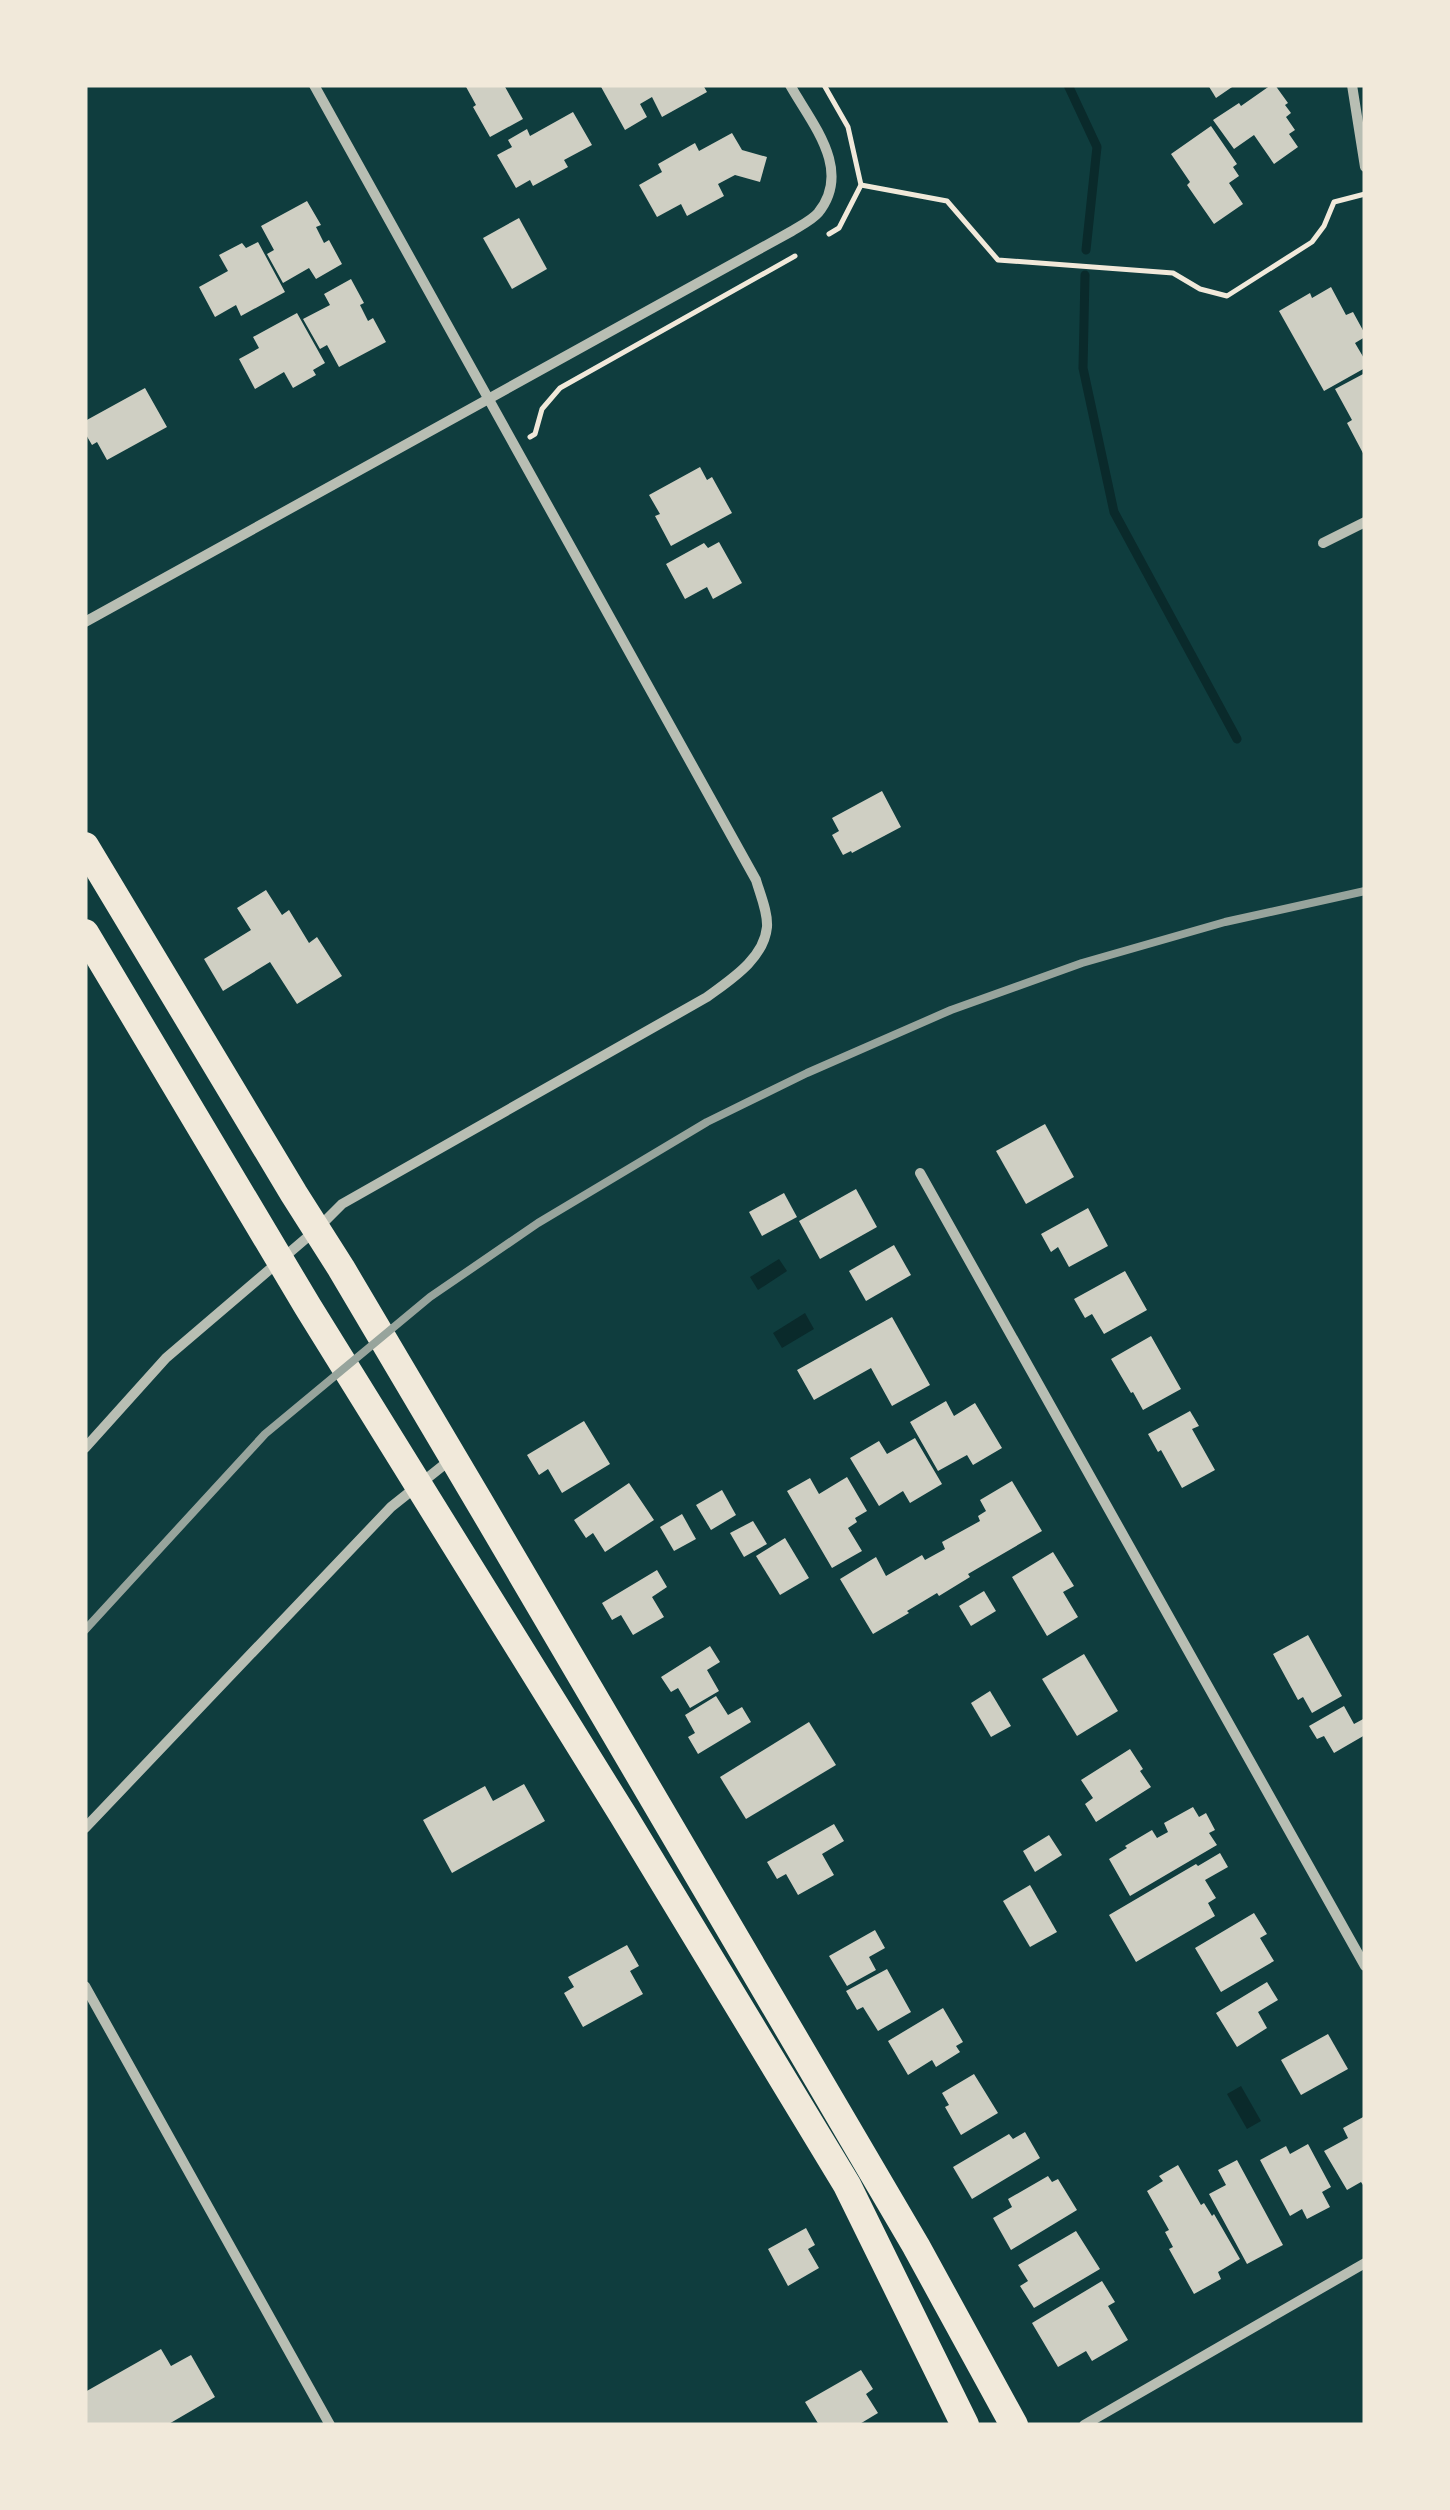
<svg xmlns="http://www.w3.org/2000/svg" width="1450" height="2510" font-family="'Exo 2',sans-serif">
	<rect width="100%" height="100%" fill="#0f3d3e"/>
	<g fill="#0a2a2b">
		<polygon points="779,1259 787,1271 758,1290 750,1277"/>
		<polygon points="805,1313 814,1329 782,1348 773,1333"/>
		<polygon points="1241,2086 1261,2121 1247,2129 1227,2094"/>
	</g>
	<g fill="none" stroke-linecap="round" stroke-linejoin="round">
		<g stroke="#0a2a2b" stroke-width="9">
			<polyline points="1068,85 1097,147 1086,250"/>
			<polyline points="1085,275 1083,368 1114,512 1237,739"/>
		</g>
	</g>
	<g fill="#cfcfc3">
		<polygon points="465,85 504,85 523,119 490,137 473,107 476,105"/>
		<polygon points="600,85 703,85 707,92 662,117 652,97 640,104 647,117 625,130"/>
		<polygon points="1208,85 1235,85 1216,98"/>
		<polygon points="1271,85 1275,85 1288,103 1285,105 1291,113 1286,117 1295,130 1289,134 1298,147 1274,164 1254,135 1234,149 1213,120 1239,103 1241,106"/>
		<polygon points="573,112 592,145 564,160 568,167 533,186 530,180 516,188 497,155 512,147 508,140 527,129 530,136"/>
		<polygon points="1211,126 1237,164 1233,167 1239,176 1229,183 1243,204 1214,224 1187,185 1190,182 1171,154"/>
		<polygon points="732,133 742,150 767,157 760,182 735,175 718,184 724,196 687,216 681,204 657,217 639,185 662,172 658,164 695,143 699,151"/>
		<polygon points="307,201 321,225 316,227 324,243 329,240 342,264 316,279 309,268 283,283 267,254 274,250 261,226"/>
		<polygon points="519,218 547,269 512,289 483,238"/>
		<polygon points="258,242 285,292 241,316 236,305 215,317 199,287 228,271 219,255 242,243 246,248"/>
		<polygon points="351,279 364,303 360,305 368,321 373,318 386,342 339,367 327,345 320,349 303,319 330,305 324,294"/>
		<polygon points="1331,287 1346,315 1353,312 1365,334 1365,337 1355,343 1365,360 1365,368 1324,391 1279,311 1310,293 1312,298"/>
		<polygon points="297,313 325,363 313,370 316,375 293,388 284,372 255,389 239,359 259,348 253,337"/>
		<polygon points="1365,373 1365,457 1347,423 1352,420 1335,389"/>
		<polygon points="145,388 167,427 107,460 97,442 92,445 85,433 85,421"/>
		<polygon points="700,467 707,480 712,477 732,513 671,546 655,516 660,514 649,495"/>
		<polygon points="719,542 742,583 713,599 707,587 685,599 666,564 704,543 708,548"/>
		<polygon points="882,791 901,827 852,853 851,851 843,855 832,835 839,831 832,818"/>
		<polygon points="266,890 282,915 289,910 309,943 317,937 342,976 297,1004 270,962 223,991 204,959 251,930 237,908"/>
		<polygon points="1045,1124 1074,1177 1026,1204 996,1151"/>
		<polygon points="856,1189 877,1227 820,1259 799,1221"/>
		<polygon points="784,1193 797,1217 762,1236 749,1212"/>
		<polygon points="1088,1208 1108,1246 1069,1267 1058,1247 1051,1252 1041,1234"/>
		<polygon points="894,1245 911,1275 866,1301 849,1271"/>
		<polygon points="1125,1271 1147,1310 1104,1334 1092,1314 1085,1318 1074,1299"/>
		<polygon points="892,1317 930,1385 892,1406 871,1368 814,1400 797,1370"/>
		<polygon points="1151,1336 1181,1389 1143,1410 1133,1392 1131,1393 1111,1359"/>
		<polygon points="946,1401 954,1416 975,1403 1002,1448 973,1465 967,1455 938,1471 910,1422"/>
		<polygon points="1190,1411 1199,1426 1192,1429 1215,1470 1182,1488 1161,1450 1158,1452 1148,1434"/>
		<polygon points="584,1421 610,1464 562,1493 548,1469 539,1475 527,1455"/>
		<polygon points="915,1438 942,1484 910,1503 903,1491 879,1506 850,1458 879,1441 887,1454"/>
		<polygon points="847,1477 867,1511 855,1518 857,1522 848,1528 862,1551 832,1568 787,1491 810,1478 819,1494"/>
		<polygon points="1012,1481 1042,1531 968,1574 970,1577 939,1596 937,1593 907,1611 909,1613 873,1634 840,1579 876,1557 886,1576 922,1555 925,1560 945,1549 942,1542 980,1521 978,1516 986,1511 980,1500"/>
		<polygon points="629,1483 654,1520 605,1552 593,1533 586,1538 574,1520"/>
		<polygon points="722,1490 736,1515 711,1530 696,1505"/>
		<polygon points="682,1514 696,1539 674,1551 660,1527"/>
		<polygon points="753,1521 767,1544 744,1557 730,1533"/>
		<polygon points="785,1538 809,1578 780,1595 756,1556"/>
		<polygon points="1053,1552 1074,1586 1063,1592 1078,1617 1047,1636 1012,1577"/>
		<polygon points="657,1570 667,1587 652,1597 664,1617 633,1635 621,1615 612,1620 602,1603"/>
		<polygon points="984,1591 996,1611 971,1626 959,1606"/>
		<polygon points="1308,1635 1342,1696 1312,1713 1303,1697 1298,1700 1273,1654"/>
		<polygon points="710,1646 720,1662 707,1670 719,1691 690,1708 678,1688 671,1692 661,1677"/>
		<polygon points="1084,1654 1118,1711 1077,1736 1042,1679"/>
		<polygon points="990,1691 1011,1726 991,1737 971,1703"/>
		<polygon points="716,1696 728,1715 742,1707 751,1722 698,1754 688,1737 695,1733 685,1715"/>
		<polygon points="1344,1706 1354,1724 1365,1718 1365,1735 1334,1753 1324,1736 1317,1739 1309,1726"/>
		<polygon points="809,1722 836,1765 746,1819 720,1777"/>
		<polygon points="1130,1749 1143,1769 1140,1771 1151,1787 1096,1822 1085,1804 1093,1798 1081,1780"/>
		<polygon points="524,1784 545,1821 452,1873 423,1820 485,1786 493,1801"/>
		<polygon points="1193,1807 1199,1817 1206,1813 1215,1830 1209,1833 1217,1845 1130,1896 1109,1859 1127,1848 1125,1846 1152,1830 1157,1838 1168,1832 1164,1823"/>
		<polygon points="834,1824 844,1841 822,1854 834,1875 798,1895 786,1874 777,1879 767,1862"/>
		<polygon points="1049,1835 1062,1855 1035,1872 1023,1851"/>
		<polygon points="1220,1853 1228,1867 1205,1880 1216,1898 1208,1903 1215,1916 1136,1962 1109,1915 1196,1864 1198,1866"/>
		<polygon points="1030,1885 1057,1932 1030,1947 1003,1901"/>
		<polygon points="1254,1913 1267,1934 1260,1938 1274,1961 1221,1992 1195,1948"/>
		<polygon points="875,1930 885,1948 869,1957 876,1970 847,1986 829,1956"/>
		<polygon points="627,1945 639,1966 630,1971 643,1994 583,2027 564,1993 574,1987 568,1977"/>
		<polygon points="887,1969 911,2012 878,2031 863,2007 857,2010 846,1991"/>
		<polygon points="1267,1982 1278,2000 1258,2012 1267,2028 1237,2047 1216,2013"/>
		<polygon points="943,2008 963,2042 956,2046 960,2052 936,2067 932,2060 908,2075 888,2041"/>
		<polygon points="1328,2034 1348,2069 1301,2095 1281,2060"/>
		<polygon points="974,2074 998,2113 961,2135 945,2107 949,2105 942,2093"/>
		<polygon points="1365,2116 1365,2188 1361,2182 1347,2190 1324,2151 1348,2138 1343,2128"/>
		<polygon points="1025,2132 1040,2158 972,2199 953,2167 1009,2134 1013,2139"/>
		<polygon points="1308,2144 1331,2187 1322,2192 1330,2207 1307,2219 1302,2209 1290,2216 1260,2160 1286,2146 1290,2154"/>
		<polygon points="1237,2160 1283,2245 1247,2264 1209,2194 1226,2185 1218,2170"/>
		<polygon points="1178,2165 1201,2205 1204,2203 1212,2216 1214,2214 1240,2259 1218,2272 1221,2279 1194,2294 1169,2249 1173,2247 1165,2232 1169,2230 1147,2191 1163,2181 1159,2176"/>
		<polygon points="1048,2176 1052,2182 1058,2179 1077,2210 1011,2250 993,2218 1012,2207 1008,2199"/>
		<polygon points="806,2228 815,2245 808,2249 819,2268 788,2286 768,2249"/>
		<polygon points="1076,2231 1100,2269 1034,2308 1020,2286 1028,2281 1018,2265"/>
		<polygon points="1102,2281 1115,2302 1108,2306 1128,2340 1092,2361 1086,2351 1058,2367 1032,2323"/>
		<polygon points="161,2349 171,2366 191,2355 215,2397 167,2425 85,2425 85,2392"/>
		<polygon points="861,2370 873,2389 866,2394 878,2413 858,2425 819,2425 805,2402"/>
	</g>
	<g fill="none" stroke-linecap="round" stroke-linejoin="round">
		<g stroke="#f1e9da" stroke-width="5">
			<polyline points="824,85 848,127 861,185 839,228 829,234"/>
			<polyline points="861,185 947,201 998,260 1173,273 1200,289 1227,296 1312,242 1324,226 1334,202 1365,194"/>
			<polyline points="530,437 535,434 542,409 560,388 795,256"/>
		</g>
		<g stroke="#b8beb3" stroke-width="10">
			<polyline points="1352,85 1365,167"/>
			<polyline points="1323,543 1365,522"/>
			<path d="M85,622L792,231C800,226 812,220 818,213C853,170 812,124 790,85"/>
			<polyline points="920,1173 1365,1966"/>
			<path d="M85,1448L166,1358L317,1229L342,1204L707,997C730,980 764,959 767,927C768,912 760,894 756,880L314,85"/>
			<polyline points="85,1828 391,1507 450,1460"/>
			<polyline points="85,1986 330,2425"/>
			<polyline points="1084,2425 1365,2263"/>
		</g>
		<g stroke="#f1e9da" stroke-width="28">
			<polyline points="85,846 294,1194 341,1268 480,1503 916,2246 1014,2425"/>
			<polyline points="85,933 308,1307 623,1815 847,2185 965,2425"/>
		</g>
		<polyline stroke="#97a49c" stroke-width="8" points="85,1630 265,1434 430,1297 538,1223 707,1122 807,1073 951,1010 1082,963 1225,922 1365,891"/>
	</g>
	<rect width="1450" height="2510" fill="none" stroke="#f1e9da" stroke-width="175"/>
</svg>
